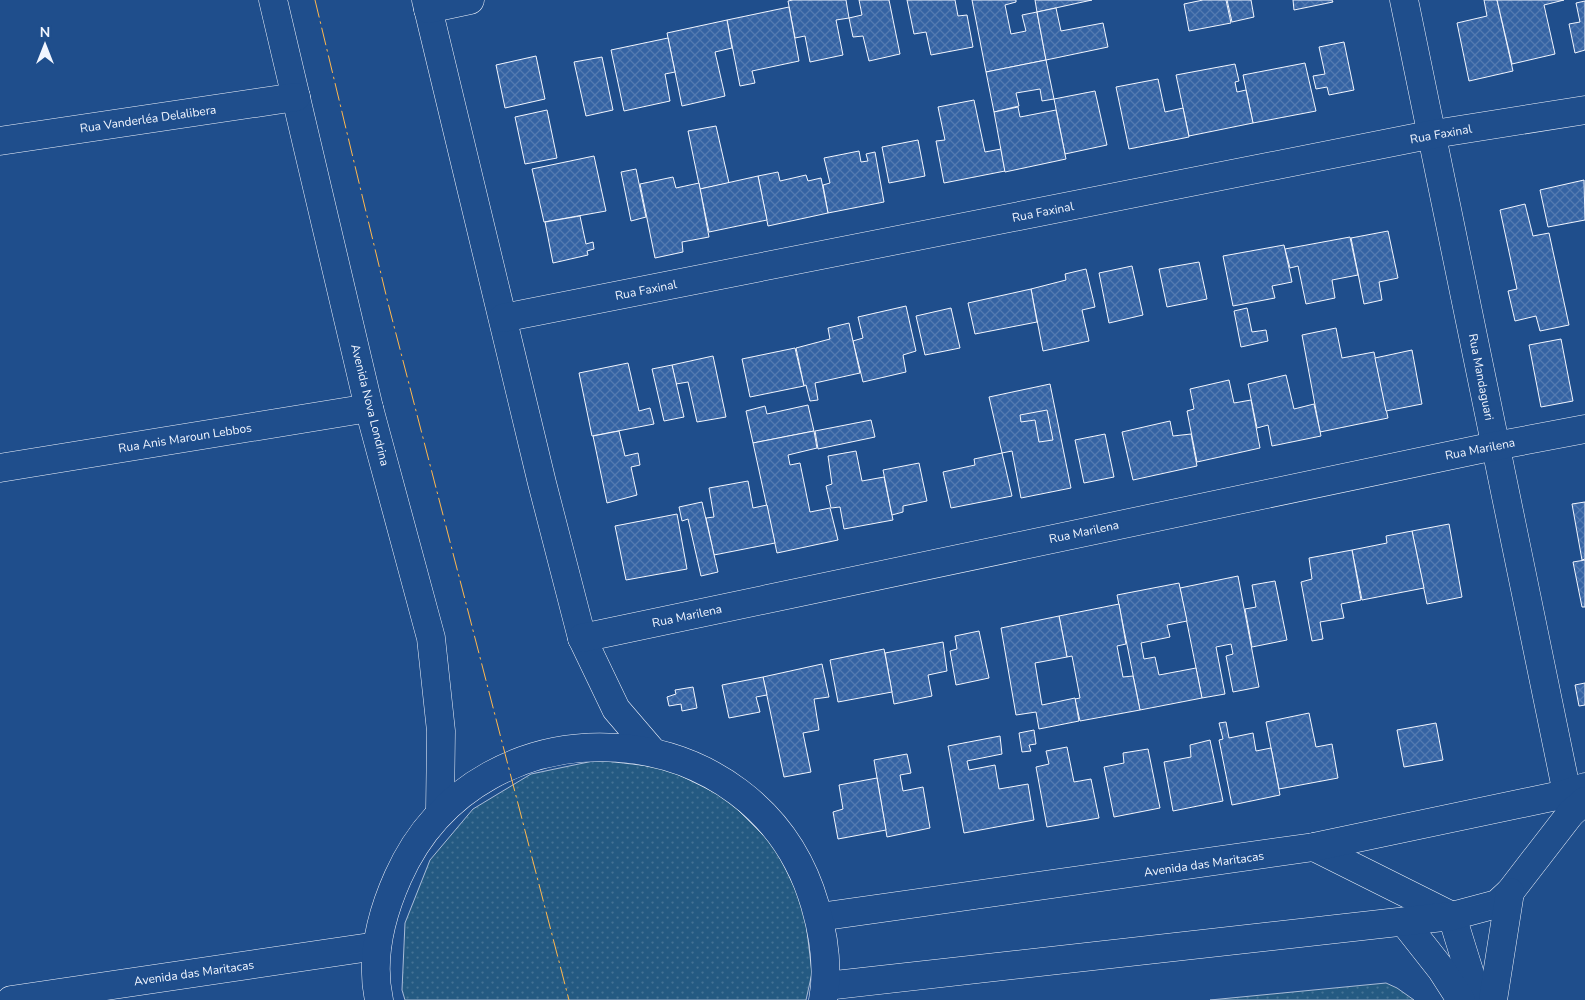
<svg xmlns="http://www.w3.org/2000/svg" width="1585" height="1000" font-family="'Nunito Sans',sans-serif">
	<defs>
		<pattern id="grass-dots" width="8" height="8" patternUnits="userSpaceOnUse" patternTransform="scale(1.25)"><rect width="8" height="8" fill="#245a82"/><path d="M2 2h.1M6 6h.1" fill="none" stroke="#447295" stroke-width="1.8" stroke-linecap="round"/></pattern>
		<pattern id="building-cross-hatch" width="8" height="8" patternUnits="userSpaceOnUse" patternTransform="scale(1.25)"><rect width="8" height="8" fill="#3563a3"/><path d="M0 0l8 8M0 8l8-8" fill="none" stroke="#537ab1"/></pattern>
	</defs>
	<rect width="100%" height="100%" fill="#1f4e8c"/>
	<g fill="url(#grass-dots)" stroke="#a8bbd7">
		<polygon points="598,760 665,768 726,798 774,846 804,906 812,973 806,1000 405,1000 402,990 405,923 430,860 473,809 531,774"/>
		<polygon points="1386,983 1397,988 1414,1000 1210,1000"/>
	</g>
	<g fill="url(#building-cross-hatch)" stroke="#f2f6ff">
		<polygon points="793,0 846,0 849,18 836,20 843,55 810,62 805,36 795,38 788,1"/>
		<polygon points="859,0 889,0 900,54 869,61 863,36 853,37 849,18 862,15"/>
		<polygon points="907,0 955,0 958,16 967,15 973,47 931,55 926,32 914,34"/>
		<polygon points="972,0 1016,0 1016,2 1005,5 1011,34 1026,31 1022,15 1037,12 1046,60 986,72"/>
		<polygon points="1035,0 1092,0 1037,12"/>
		<polygon points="1203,0 1226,0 1231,23 1189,31 1184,4"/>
		<polygon points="1227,0 1251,0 1254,17 1232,22"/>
		<polygon points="1293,0 1332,0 1333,2 1294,10"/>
		<polygon points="1484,0 1497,0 1513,71 1469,81 1457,23 1487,16"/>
		<polygon points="1497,0 1564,0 1544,5 1555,54 1512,64"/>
		<polygon points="1585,1 1585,50 1575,53 1569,24 1580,22 1576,3"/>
		<polygon points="789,7 799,61 752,71 755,83 740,86 727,20"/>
		<polygon points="1056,8 1061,31 1103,23 1108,47 1046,60 1037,12"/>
		<polygon points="727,20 732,48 715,52 725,96 682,106 667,33"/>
		<polygon points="668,38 675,72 665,74 670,101 624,111 611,50"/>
		<polygon points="1344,42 1354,90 1329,95 1327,87 1316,89 1313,76 1325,74 1319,47"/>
		<polygon points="536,56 545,99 505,108 496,65"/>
		<polygon points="602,57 613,110 586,116 574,62"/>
		<polygon points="1046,60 1054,99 1042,101 1040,89 1016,93 1019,106 994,112 986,72"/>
		<polygon points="1305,63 1316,111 1253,123 1243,75"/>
		<polygon points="1235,64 1239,81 1235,82 1237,92 1246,90 1253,123 1189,136 1176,75"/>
		<polygon points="1158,79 1165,112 1183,108 1189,137 1129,149 1116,87"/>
		<polygon points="1095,91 1107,145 1065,154 1054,99"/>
		<polygon points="974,100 985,152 1001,149 1005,171 944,183 936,141 945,140 938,107"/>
		<polygon points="1018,107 1020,117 1056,110 1066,159 1005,172 994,112"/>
		<polygon points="547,110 557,158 525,164 515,117"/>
		<polygon points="716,126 729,183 700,189 688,131"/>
		<polygon points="918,140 925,176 889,183 882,147"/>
		<polygon points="859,151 861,162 868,161 866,154 875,152 884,202 828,213 823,185 830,183 824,158"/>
		<polygon points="594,156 606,211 544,222 532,169"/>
		<polygon points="636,169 646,217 631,221 621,172"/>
		<polygon points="778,172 780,181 806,175 808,181 821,178 828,213 768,226 758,176"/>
		<polygon points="758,176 767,220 709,232 700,189"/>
		<polygon points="673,177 676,188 699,183 709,237 682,242 683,252 655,258 640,184"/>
		<polygon points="1584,180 1585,220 1548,227 1540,190"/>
		<polygon points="1525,204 1533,236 1549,233 1569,325 1540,331 1536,316 1515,321 1508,291 1517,289 1500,210"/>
		<polygon points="580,216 586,244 593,242 594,249 587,251 588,255 553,263 545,222"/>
		<polygon points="1388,231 1398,278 1379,282 1382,300 1364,304 1351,238"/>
		<polygon points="1350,237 1358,275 1332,280 1335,298 1306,304 1298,266 1290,268 1285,249"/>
		<polygon points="1284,245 1292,282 1272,286 1275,298 1233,306 1223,256"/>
		<polygon points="1199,262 1207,299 1167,307 1159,269"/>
		<polygon points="1132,266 1143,315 1109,323 1099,273"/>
		<polygon points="1086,269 1095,307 1082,310 1089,341 1043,351 1031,289 1066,280 1065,274"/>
		<polygon points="1031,289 1037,322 975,334 968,303"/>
		<polygon points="906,306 916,351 903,355 906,372 863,382 853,341 863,338 858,317"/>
		<polygon points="951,308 960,348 925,355 916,316"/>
		<polygon points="1247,308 1252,332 1266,330 1268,341 1241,347 1234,311"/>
		<polygon points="849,323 860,373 815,383 818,400 810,401 806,385 804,386 796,348 830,339 828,328"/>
		<polygon points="1336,328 1342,358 1374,352 1388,418 1320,432 1302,335"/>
		<polygon points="1561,339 1573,401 1541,407 1529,345"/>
		<polygon points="795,348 804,386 750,397 742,359"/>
		<polygon points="1412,350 1422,404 1386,411 1375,358"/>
		<polygon points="713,356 726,417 697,422 688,382 676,384 672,365"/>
		<polygon points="628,363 639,411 650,408 654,424 592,436 579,373"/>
		<polygon points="672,365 684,417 664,421 652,369"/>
		<polygon points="1286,375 1294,409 1314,404 1321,436 1272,446 1268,425 1257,428 1248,384"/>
		<polygon points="1229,380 1234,403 1251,400 1260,448 1197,462 1187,411 1194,409 1190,389"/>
		<polygon points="1050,384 1071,488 1021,498 1012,451 1002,453 989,397"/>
		<polygon points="808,405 814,431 753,443 746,411 765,406 767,414"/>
		<polygon points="1047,410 1053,440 1039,442 1035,420 1021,422 1020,415"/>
		<polygon points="871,420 875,437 818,449 815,431"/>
		<polygon points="1170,421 1173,436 1191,434 1197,466 1133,480 1122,432"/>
		<polygon points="619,431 625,456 638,453 640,465 631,467 637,495 607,503 593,436"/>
		<polygon points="814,431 817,448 788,455 790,465 800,463 810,512 830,508 838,540 777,553 753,443"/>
		<polygon points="1105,434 1114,477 1084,483 1075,440"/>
		<polygon points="856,451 862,481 884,477 893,520 844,529 840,507 831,508 826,486 832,484 828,456"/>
		<polygon points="1002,453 1012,496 951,508 943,472 975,465 974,459"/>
		<polygon points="919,463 927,501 903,506 903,512 892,515 883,470"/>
		<polygon points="748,481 753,508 767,505 775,543 714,555 706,518 714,517 709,488"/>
		<polygon points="702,502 718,572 701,576 688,519 682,521 679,507"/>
		<polygon points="1585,502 1585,559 1582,560 1572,504"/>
		<polygon points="677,514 687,569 626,580 615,526"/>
		<polygon points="1449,524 1462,597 1427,604 1412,531"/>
		<polygon points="1412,531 1424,588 1362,600 1352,550 1387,543 1386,536"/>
		<polygon points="1352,550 1361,600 1341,604 1344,618 1320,622 1323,639 1312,641 1301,582 1312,579 1309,558"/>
		<polygon points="1585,560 1585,607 1582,607 1573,562"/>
		<polygon points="1238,576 1259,687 1233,692 1226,656 1233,654 1231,644 1216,647 1225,694 1202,698 1180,588"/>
		<polygon points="1275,581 1287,640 1252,647 1245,609 1256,607 1252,585"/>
		<polygon points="1179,583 1187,621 1167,625 1170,637 1141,643 1144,659 1155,657 1159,675 1196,668 1202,698 1140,710 1117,595"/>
		<polygon points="1119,604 1126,644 1117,646 1123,677 1133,676 1140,710 1080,721 1075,699 1080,698 1072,656 1067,657 1059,616"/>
		<polygon points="1059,616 1067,657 1035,663 1042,705 1075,698 1079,721 1039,729 1036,712 1016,715 1001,628"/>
		<polygon points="979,631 989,678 956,685 950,651 957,649 955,636"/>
		<polygon points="943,642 947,671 928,675 932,696 894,704 885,653"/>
		<polygon points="884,649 892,692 838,702 830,660"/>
		<polygon points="822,664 829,697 814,699 819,730 803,733 811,772 784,777 763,677"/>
		<polygon points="763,677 767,695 756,697 760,712 729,718 722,685"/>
		<polygon points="1585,683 1585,705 1579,706 1575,685"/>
		<polygon points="693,687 697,708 682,711 681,704 669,706 667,697 676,694 675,690"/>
		<polygon points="1309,713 1316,747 1332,744 1338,778 1279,789 1266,722"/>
		<polygon points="1226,722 1229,738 1253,733 1256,751 1271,748 1280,795 1232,805 1219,740 1223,739 1219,723"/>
		<polygon points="1436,723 1443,760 1404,767 1397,730"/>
		<polygon points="1034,730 1036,744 1029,745 1031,751 1022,752 1019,733"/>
		<polygon points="1000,736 1002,754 967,761 969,770 995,765 999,789 1028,784 1034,820 964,833 948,746"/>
		<polygon points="1210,740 1223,801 1173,811 1164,762 1191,757 1190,745"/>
		<polygon points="1067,747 1074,782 1091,779 1099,818 1047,827 1036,767 1049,764 1046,751"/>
		<polygon points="1148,749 1160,808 1114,817 1104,767 1124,763 1123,753"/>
		<polygon points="907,754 911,773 900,775 903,791 923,787 930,828 887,837 874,760"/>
		<polygon points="877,778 886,830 838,839 833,812 843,809 839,785"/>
	</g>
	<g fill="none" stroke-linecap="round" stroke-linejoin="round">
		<g stroke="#f2f6ff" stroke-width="29">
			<g id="minor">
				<polyline points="273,0 369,408 431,638 441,731 440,812"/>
				<polyline points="426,0 542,483 582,638 616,709 652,751"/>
				<polyline points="1404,0 1571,813"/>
				<polyline points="428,9 470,0"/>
				<polyline points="0,141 296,97"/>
				<polyline points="503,318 1434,134 1585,110"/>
				<polyline points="0,468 369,408"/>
				<polyline points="582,638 1495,446 1585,429"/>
				<polyline points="1452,916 1478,1000"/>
				<polyline points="1404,922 1441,969 1461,1000"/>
			</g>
		</g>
		<g stroke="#f2f6ff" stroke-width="29">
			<g id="tertiary">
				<polyline points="1314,847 1452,916"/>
				<polyline points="819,917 1314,847 1566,794 1585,787"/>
				<polyline points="826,986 1452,916 1497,904 1510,892 1571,813 1585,801"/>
				<polyline points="11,1000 377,946"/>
				<path d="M379,1000C370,958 381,915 398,877C481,691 759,709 815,905C824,936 829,968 823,1000"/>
				<polyline points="1493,1000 1510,892"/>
			</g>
		</g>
		<use href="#minor" stroke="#1f4e8c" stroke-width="28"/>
		<use href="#tertiary" stroke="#1f4e8c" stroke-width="28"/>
		<polyline stroke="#ffb74d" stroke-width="1" stroke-dasharray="18 4 2.5 4" stroke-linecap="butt" points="315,0 388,303 569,1000"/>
	</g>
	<g text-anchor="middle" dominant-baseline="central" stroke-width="4" stroke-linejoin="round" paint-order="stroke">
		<g font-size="12" fill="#f2f6ff" stroke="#1f4e8c">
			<text transform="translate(148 119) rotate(-8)">Rua Vanderléa Delalibera</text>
			<text transform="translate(1441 134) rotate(-10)">Rua Faxinal</text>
			<text transform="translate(1043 212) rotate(-11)">Rua Faxinal</text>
			<text transform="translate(646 290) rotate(-11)">Rua Faxinal</text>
			<text transform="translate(1481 377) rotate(79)">Rua Mandaguari</text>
			<text transform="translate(370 405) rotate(76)">Avenida Nova Londrina</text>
			<text transform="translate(185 438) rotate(-9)">Rua Anis Maroun Lebbos</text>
			<text transform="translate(1480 449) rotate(-11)">Rua Marilena</text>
			<text transform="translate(1084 532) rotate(-12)">Rua Marilena</text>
			<text transform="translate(687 616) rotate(-12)">Rua Marilena</text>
			<text transform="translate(1204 864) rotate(-8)">Avenida das Maritacas</text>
			<text transform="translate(194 973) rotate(-8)">Avenida das Maritacas</text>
		</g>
	</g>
	<g transform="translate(45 45)" stroke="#1f4e8c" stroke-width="4" paint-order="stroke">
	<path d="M0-4L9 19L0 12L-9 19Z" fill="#f2f6ff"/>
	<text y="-8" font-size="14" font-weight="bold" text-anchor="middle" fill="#f2f6ff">N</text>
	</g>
</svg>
